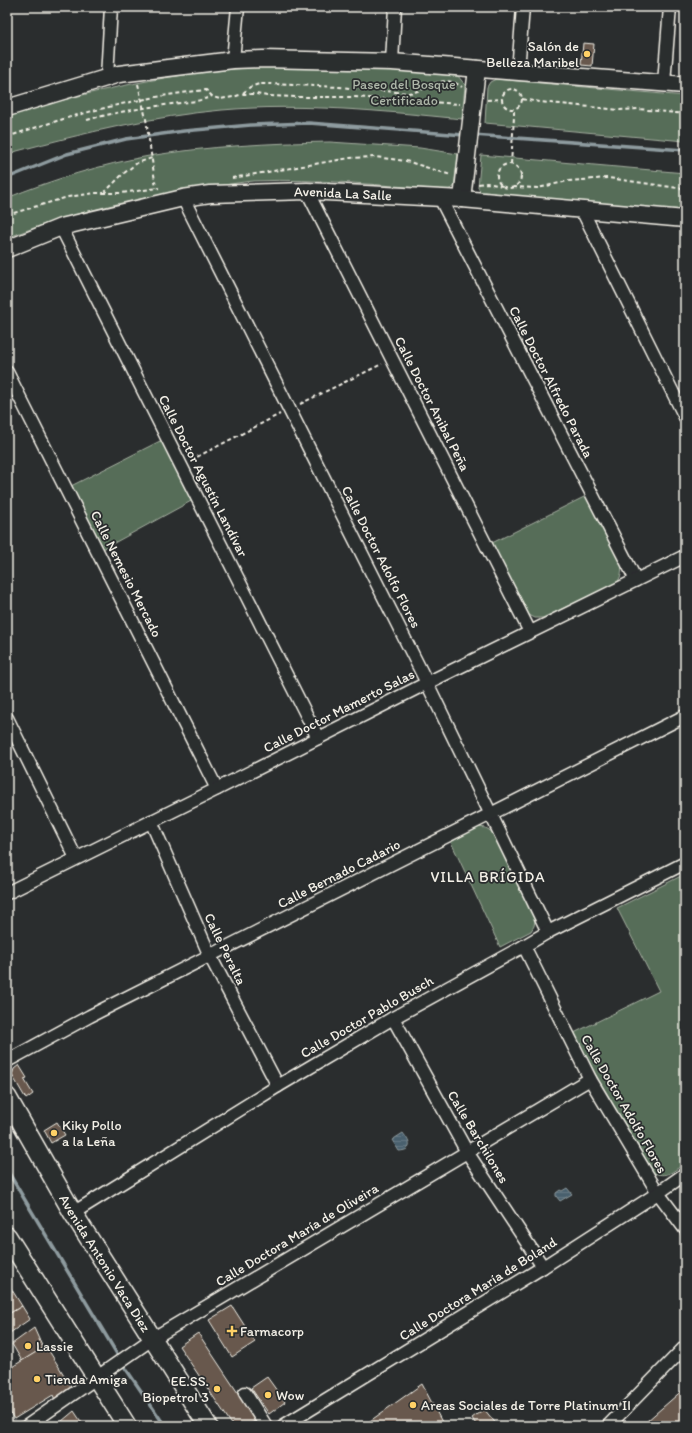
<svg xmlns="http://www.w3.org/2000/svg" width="692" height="1433" font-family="Itim,sans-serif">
	<defs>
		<pattern id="water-rules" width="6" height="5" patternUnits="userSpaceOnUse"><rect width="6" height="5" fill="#4a616e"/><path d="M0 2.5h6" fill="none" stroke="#657883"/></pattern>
	</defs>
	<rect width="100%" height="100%" fill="#2a2d2e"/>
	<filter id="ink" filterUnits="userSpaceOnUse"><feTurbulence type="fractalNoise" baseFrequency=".025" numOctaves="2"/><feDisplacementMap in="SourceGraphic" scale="8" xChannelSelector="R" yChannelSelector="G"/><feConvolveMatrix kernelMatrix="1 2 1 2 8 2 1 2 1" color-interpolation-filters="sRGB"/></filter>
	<g filter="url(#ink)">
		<g fill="#566d59" stroke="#a5afa0">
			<path d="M263,67L375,69L458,76L465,85L462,119C382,111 302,103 222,110C153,116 85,133 17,151L7,155V116C92,90 174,72 263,67Z"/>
			<polygon points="496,79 685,96 685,141 485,123 487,87 490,82"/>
			<path d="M330,142L420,148L458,154L454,187L448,190C384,186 319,178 254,181C240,182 226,185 212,187C143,196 72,212 7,238V198C51,180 103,164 149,156C209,146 270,143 330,142Z"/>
			<polygon points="481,155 685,173 685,211 481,194 478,187"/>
			<polygon points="164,439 193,500 103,549 71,486"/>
			<polygon points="586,496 622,567 621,575 618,582 543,618 535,618 529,615 492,543"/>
			<polygon points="478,827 486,828 492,832 535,920 534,926 531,931 500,947 451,842"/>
			<path d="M685,874V1163C673,1171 669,1178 654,1173L596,1075L574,1033L659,991L617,908Z"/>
		</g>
		<g fill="url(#water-rules)" stroke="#8e9b9f">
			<path d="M403,1133C409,1141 415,1150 399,1151L392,1140Z"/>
			<polygon points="567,1188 572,1194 560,1201 556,1196 556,1193 560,1190 562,1191"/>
		</g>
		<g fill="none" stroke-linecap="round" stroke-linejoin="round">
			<g stroke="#8e9b9f" stroke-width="3.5">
				<polyline points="473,135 685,150"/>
				<polyline points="7,178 67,154 126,139 184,131 251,125 309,123 464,135"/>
				<polyline points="7,1170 126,1369 165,1426"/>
			</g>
		</g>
		<g fill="#67594e" stroke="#f4f1e8">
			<polygon points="583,43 594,44 592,66 581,65"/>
			<polygon points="19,1065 27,1078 24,1079 33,1094 26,1099 12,1075 14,1069"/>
			<polygon points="57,1122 65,1135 51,1143 44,1130"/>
			<polygon points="7,1282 22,1306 7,1315"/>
			<polygon points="22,1306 30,1319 7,1335 7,1315"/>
			<polygon points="232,1306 255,1342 232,1357 209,1320"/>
			<polygon points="34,1328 43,1348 22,1361 12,1344"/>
			<polygon points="198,1333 256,1420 247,1426 233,1426 179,1346"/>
			<polygon points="46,1346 72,1388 55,1400 53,1395 14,1419 7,1408 7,1370"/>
			<polygon points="267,1377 285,1402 269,1414 251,1388"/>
			<polygon points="422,1384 444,1426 363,1426"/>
			<polygon points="685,1388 685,1426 651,1426 647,1421"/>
			<polygon points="484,1409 498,1426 477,1426 472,1418"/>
			<polygon points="74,1411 84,1426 56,1426"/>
		</g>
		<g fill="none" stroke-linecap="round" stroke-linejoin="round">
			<g stroke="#f4f1e8" stroke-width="15">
				<g id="minor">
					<polyline points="233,60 238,7"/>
					<polyline points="392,62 395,7"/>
					<polyline points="518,71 523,7"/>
					<polyline points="107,77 111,7"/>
					<polyline points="664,83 670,7"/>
					<polyline points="307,191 530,632"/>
					<polyline points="183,198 427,683 548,932"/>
					<polyline points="440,198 636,580"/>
					<polyline points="582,210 685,417"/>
					<polyline points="61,227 318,738"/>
					<polyline points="7,372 217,789"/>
					<polyline points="7,718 76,858"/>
					<polyline points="151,821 210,956 278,1086"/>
					<polyline points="7,893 217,789 427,683 685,556"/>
					<polyline points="524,946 590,1079 658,1193 685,1229"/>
					<polyline points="393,1018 467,1152 543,1267"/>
					<polyline points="7,1061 90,1016 685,716"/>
					<polyline points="73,1213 278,1086 393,1018 524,946 548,932 685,863"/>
					<polyline points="245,1393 266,1426"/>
					<polyline points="27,1426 152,1339 590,1079"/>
					<polyline points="283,1426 543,1267 658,1193 685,1174"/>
					<polyline points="608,1426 685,1347"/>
				</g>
			</g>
			<g stroke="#f4f1e8" stroke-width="19">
				<g id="major">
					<polyline points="7,108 119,74 233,60 263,59 392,62 685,85"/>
					<polyline points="462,199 477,69"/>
					<path id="s1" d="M7,249L61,227L183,198L210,194L307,191L462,199L685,219"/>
				</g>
			</g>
			<g stroke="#f4f1e8" stroke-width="21">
				<g id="highway">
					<path id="s2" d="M7,1097L73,1213L208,1426"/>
					<polyline points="7,1236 127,1426"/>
				</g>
			</g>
			<g stroke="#f4f1e8" stroke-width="2" stroke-dasharray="4 3" stroke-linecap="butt">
				<polyline points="138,84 146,119 156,188"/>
				<circle cx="512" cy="99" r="10"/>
				<path d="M243,93L250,87L259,84H271L339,87L407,93C427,93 439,71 462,87"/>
				<polyline points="522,99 540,102 620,110 639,109 685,114"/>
				<polyline points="487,100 502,99"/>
				<path d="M87,120C115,112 143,108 172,104C185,102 200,102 212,96"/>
				<path d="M7,137C71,115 138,97 206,90L213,97L220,99L233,97L243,94H256L267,96L296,97H354L460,104"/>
				<polyline points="511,164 514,117 514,109"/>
				<circle cx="509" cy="176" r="12"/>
				<polyline points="232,178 350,158 375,157 406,161 451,175"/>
				<polyline points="478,184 487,183 503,186"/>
				<polyline points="513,187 538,188 568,181 608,178 685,189"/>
				<polyline points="104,193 123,174 137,163 152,158"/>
				<polyline points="7,215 68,197 95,193 121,193 159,188"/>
				<polyline points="300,404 382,364"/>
				<polyline points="191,460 280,414"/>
			</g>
			<use href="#minor" stroke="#2a2d2e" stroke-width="12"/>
			<use href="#major" stroke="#2a2d2e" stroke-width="16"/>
			<use href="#highway" stroke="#2a2d2e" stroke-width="18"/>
		</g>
	</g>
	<g fill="#ffd166" stroke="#2a2d2e" stroke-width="1.5">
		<circle cx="587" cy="54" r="4"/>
		<circle cx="54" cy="1133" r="4"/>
		<path d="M230 1325h4v4h4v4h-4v4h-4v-4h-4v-4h4z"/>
		<circle cx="28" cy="1346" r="4"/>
		<circle cx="37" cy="1379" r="4"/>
		<circle cx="217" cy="1389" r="4"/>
		<circle cx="268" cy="1395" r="4"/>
		<circle cx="413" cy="1405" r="4"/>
	</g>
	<g text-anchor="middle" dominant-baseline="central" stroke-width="3.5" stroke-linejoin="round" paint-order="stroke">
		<g font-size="14" fill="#f4f1e8" stroke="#2a2d2e" text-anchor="start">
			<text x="579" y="46" text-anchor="end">Salón de<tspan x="579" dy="16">Belleza Maribel</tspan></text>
			<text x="62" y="1125">Kiky Pollo<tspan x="62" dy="16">a la Leña</tspan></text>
			<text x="240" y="1331">Farmacorp</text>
			<text x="36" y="1346">Lassie</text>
			<text x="45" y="1379">Tienda Amiga</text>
			<text x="209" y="1381" text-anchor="end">EE.SS.<tspan x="209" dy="16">Biopetrol 3</tspan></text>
			<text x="276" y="1395">Wow</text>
			<text x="421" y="1405">Areas Sociales de Torre Platinum II</text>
		</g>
		<g font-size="14" fill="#adb6a8" stroke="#2a2d2e">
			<text x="404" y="84">Paseo del Bosque<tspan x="404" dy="16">Certificado</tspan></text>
		</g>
		<g font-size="14" fill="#f4f1e8" stroke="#2a2d2e">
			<text stroke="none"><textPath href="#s1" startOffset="344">Avenida La Salle</textPath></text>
			<text transform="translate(551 382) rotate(63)">Calle Doctor Alfredo Parada</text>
			<text transform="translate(432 404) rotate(63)">Calle Doctor Anibal Peña</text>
			<text transform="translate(203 476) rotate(63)">Calle Doctor Agustín Landívar</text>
			<text transform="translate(381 557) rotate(63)">Calle Doctor Adolfo Flores</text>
			<text transform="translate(126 574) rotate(63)">Calle Nemesio Mercado</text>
			<text transform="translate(339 711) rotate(-27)">Calle Doctor Mamerto Salas</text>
			<text transform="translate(339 874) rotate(-27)">Calle Bernado Cadario</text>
			<text transform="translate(225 949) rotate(64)">Calle Peralta</text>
			<text transform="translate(367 1017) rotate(-30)">Calle Doctor Pablo Busch</text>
			<text transform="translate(624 1104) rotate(60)">Calle Doctor Adolfo Flores</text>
			<text transform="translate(478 1137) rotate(59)">Calle Barchilones</text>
			<text transform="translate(297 1235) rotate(-31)">Calle Doctora María de Oliveira</text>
			<text stroke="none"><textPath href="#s2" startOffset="193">Avenida Antonio Vaca Diez</textPath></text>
			<text transform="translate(478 1289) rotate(-32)">Calle Doctora María de Boland</text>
		</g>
		<g font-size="15" letter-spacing="1" fill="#f4f1e8" stroke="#2a2d2e">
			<text x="488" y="877">VILLA BRÍGIDA</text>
		</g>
	</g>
	<rect width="692" height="1433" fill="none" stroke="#2a2d2e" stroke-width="24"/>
	<rect x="12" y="12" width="668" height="1409" fill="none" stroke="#f4f1e8" stroke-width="1.5" filter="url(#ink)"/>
</svg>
